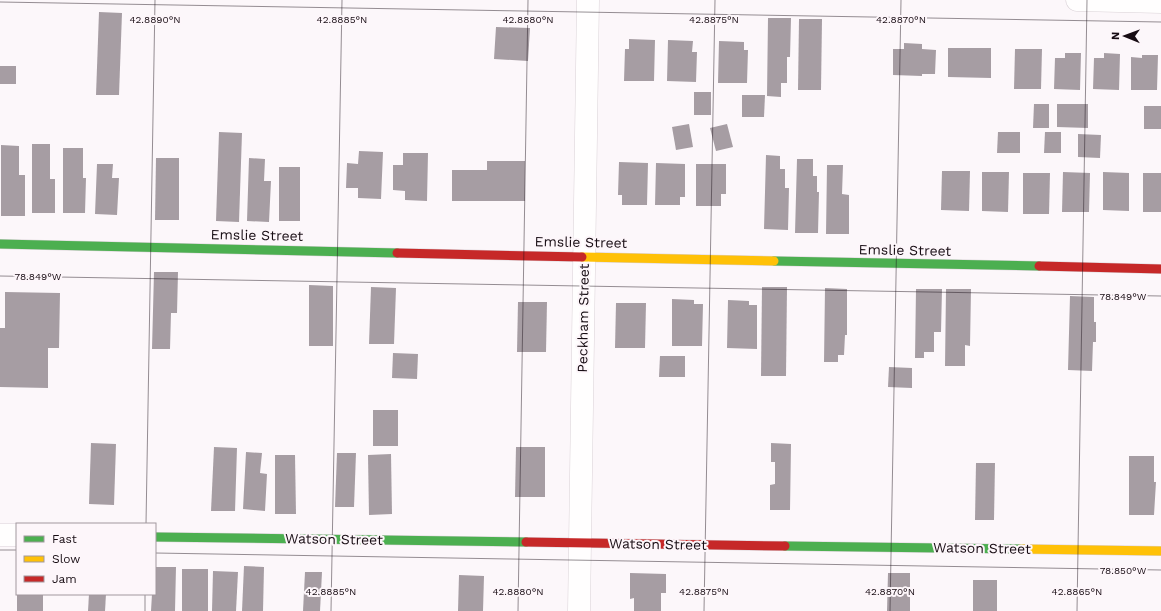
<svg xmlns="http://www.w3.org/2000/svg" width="1161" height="611" font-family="'Work Sans',sans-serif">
	<rect width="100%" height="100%" fill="#fcf7fa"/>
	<g fill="#a69da3">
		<polygon points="99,12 122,13 119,95 96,95"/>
		<polygon points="768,18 791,18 790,57 787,57 787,83 781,83 781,97 767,96"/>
		<polygon points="799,19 822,19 821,90 798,90"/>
		<polygon points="496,27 530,28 528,61 494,59"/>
		<polygon points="629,39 655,40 654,81 624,81 625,49 629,49"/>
		<polygon points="668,40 693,41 692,52 697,52 696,82 667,81"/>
		<polygon points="719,41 744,42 744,50 748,50 747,83 718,83"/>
		<polygon points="904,43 922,44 922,49 936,50 935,74 922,74 922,76 893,75 893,49 904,49"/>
		<polygon points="948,48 991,48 991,78 948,77"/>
		<polygon points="1015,49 1042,49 1041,89 1014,89"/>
		<polygon points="1065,53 1081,53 1080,90 1054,89 1055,58 1065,58"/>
		<polygon points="1104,53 1120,54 1119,90 1093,89 1094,58 1104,58"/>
		<polygon points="1142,55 1158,55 1157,90 1131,90 1131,57 1142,58"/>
		<rect x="0" y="66" width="16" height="18"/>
		<rect x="694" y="92" width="17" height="23"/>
		<polygon points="742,95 765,95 764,117 742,117"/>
		<polygon points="1034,104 1049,104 1049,128 1033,128"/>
		<polygon points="1057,104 1088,104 1088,128 1057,127"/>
		<rect x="1144" y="106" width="17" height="23"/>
		<polygon points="689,124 693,147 676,150 672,127"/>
		<polygon points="727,124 733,147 716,151 710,128"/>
		<polygon points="219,132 242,133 239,222 216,221"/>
		<polygon points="998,132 1020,132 1020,153 997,153"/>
		<polygon points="1045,132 1061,132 1061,153 1044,153"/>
		<polygon points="1078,134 1101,135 1100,158 1078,157"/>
		<polygon points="32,144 50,144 50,179 55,179 55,213 32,213"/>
		<polygon points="1,145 19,146 19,175 25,175 25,216 1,216"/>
		<polygon points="63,148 83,148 83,178 86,178 85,213 63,213"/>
		<polygon points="359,151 383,152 381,199 358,198 358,188 346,188 347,163 358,164"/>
		<polygon points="403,153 428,153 427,201 405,200 405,191 393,190 393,165 403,165"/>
		<polygon points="766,155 780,156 780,169 785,169 785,188 789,188 788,230 764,229"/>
		<polygon points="156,158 179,158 179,220 155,220"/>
		<polygon points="249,158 265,159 264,181 271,181 269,222 247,221"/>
		<polygon points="797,159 813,159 813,176 817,176 817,192 819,192 818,233 795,233"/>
		<polygon points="487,161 525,161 525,201 452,201 452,170 487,170"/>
		<polygon points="619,162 648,163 647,205 622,205 622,195 618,195"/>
		<polygon points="656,163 685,164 685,197 680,197 680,205 655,205"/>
		<polygon points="97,164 113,164 112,178 119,178 117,215 95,214"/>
		<polygon points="696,164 726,164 726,194 721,194 721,206 696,206"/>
		<polygon points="827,165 843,165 842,194 849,195 849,234 826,234"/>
		<rect x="279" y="167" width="21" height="54"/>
		<polygon points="942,171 970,171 969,211 941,210"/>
		<polygon points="982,172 1009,172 1008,212 982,211"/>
		<polygon points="1063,172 1090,173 1089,212 1062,212"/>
		<polygon points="1103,172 1129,173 1129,211 1103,210"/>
		<polygon points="1023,173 1050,173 1049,214 1023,214"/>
		<rect x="1143" y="173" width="18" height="39"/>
		<polygon points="154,272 178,272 177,313 171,313 170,349 152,349"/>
		<polygon points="309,285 333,286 333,346 309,346"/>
		<polygon points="371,287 396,288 394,344 369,344"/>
		<polygon points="762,287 787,287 786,376 761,376"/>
		<polygon points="825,288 847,289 847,335 845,335 844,355 838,355 838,362 824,362"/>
		<polygon points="916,289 942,289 941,332 934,332 934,352 924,352 924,358 915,358"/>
		<polygon points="946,289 971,289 970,346 965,345 965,366 945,366"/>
		<polygon points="5,292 60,293 59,348 48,348 48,388 0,387 0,328 5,328"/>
		<polygon points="1070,296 1094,297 1094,322 1096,322 1096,342 1093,342 1092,371 1068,370"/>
		<polygon points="672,299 694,300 694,304 703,304 702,346 672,346"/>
		<polygon points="728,300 749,301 749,305 757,305 757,349 727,348"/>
		<polygon points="518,302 547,302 546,352 517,352"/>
		<polygon points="616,303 646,303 645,348 615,348"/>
		<polygon points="393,353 418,354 417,379 392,378"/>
		<polygon points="660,356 685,356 685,377 659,377"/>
		<polygon points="889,367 912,368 912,388 888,387"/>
		<rect x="373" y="410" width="25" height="36"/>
		<polygon points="91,443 116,444 114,505 89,504"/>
		<polygon points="771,443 791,444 790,510 770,510 770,485 775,484 775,462 771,462"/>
		<polygon points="214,447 237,448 235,511 211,511"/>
		<polygon points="516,447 545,447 545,497 515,497"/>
		<polygon points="246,452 262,453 260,473 267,474 265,511 243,509"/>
		<polygon points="337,453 356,453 354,507 335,507"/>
		<polygon points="391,454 392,514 369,515 368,455"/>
		<polygon points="275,455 295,455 296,514 275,514"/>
		<polygon points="1129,456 1154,456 1154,482 1156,482 1154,515 1129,515"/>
		<polygon points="976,463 995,463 994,520 975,520"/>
		<polygon points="244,566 264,567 263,611 242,611"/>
		<polygon points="155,567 176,567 175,611 151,611 152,594 155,594"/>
		<rect x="182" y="569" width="26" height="42"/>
		<polygon points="213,571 238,572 236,611 212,611"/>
		<polygon points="305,572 322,572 320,611 303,611"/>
		<polygon points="630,573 666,574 666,593 661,593 661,611 634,611 634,598 630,599"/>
		<polygon points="888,573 910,573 910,611 887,611"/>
		<polygon points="459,575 484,576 483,611 458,611"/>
		<rect x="973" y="580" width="24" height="31"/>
		<rect x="17" y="594" width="26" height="17"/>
		<polygon points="89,594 106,594 105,611 88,611"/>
	</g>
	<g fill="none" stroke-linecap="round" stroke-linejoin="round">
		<g stroke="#dad2d7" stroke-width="23">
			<g id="street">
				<polyline points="1077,0 1161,2"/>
				<polyline points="0,535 17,535"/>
				<polyline points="579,611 588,0"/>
			</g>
		</g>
		<g stroke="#dad2d7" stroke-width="10">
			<g id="fast">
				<polyline points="0,244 397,253"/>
				<polyline points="774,261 1039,266"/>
				<polyline points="155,537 526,542"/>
				<polyline points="785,546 1021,549"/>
			</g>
		</g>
		<g stroke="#dad2d7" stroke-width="10">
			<g id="slow">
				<polyline points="582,257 774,261"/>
				<polyline points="1021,549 1161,551"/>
			</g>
		</g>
		<g stroke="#dad2d7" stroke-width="10">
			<g id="jam">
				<polyline points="397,253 582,257"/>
				<polyline points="1039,266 1161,269"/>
				<polyline points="526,542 785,546"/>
			</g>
		</g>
		<use href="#street" stroke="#fffefe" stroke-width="22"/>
		<use href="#fast" stroke="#4caf50" stroke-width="9"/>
		<use href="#slow" stroke="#ffc107" stroke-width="9"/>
		<use href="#jam" stroke="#c62828" stroke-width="9"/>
	</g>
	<path fill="none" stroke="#170c13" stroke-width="1" stroke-opacity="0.45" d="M0,2L1161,22M0,276L1161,296M146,524L155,0M0,550H17M155,553L1161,570M145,611V594M331,611L342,0M518,611L528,0M704,611L715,0M890,611L901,0M1077,611L1087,0"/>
	<g text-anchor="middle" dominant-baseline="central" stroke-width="4" stroke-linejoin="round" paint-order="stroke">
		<g font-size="14" fill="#170c13" stroke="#fdf6fa">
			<text transform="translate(257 235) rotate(1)">Emslie Street</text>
			<text transform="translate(581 242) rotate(1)">Emslie Street</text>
			<text transform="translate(905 250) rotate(1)">Emslie Street</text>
			<text transform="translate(583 318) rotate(-89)">Peckham Street</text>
			<text transform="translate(334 539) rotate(1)">Watson Street</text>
			<text transform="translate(658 544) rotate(1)">Watson Street</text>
			<text transform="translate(982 548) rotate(1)">Watson Street</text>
		</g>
	</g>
	<g font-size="10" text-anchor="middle" fill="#170c13" stroke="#fdf6fa" stroke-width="4" stroke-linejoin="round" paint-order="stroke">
		<text x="155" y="23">42.8890°N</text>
		<text x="342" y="23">42.8885°N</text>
		<text x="528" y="23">42.8880°N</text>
		<text x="714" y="23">42.8875°N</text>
		<text x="901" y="23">42.8870°N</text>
		<text x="38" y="280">78.849°W</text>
		<text x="1123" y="300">78.849°W</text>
		<text x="1123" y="574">78.850°W</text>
		<text x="331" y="595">42.8885°N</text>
		<text x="518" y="595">42.8880°N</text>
		<text x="704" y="595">42.8875°N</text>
		<text x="890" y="595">42.8870°N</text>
		<text x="1077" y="595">42.8865°N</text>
	</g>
	<rect x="16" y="523" width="140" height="72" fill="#fdf6fa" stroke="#a1989e"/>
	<rect x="24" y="536" width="20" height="6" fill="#4caf50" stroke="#a1989e"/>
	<text x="52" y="543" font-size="12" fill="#170c13">Fast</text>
	<rect x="24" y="556" width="20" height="6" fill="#ffc107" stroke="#a1989e"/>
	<text x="52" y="563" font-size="12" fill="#170c13">Slow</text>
	<rect x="24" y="576" width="20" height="6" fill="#c62828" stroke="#a1989e"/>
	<text x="52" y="583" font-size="12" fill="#170c13">Jam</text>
	<g transform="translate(1125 36) rotate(271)" stroke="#fdf6fa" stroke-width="3" paint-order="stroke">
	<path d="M0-3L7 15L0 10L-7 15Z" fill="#170c13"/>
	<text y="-6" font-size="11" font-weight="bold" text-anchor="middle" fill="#170c13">N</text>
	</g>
</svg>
